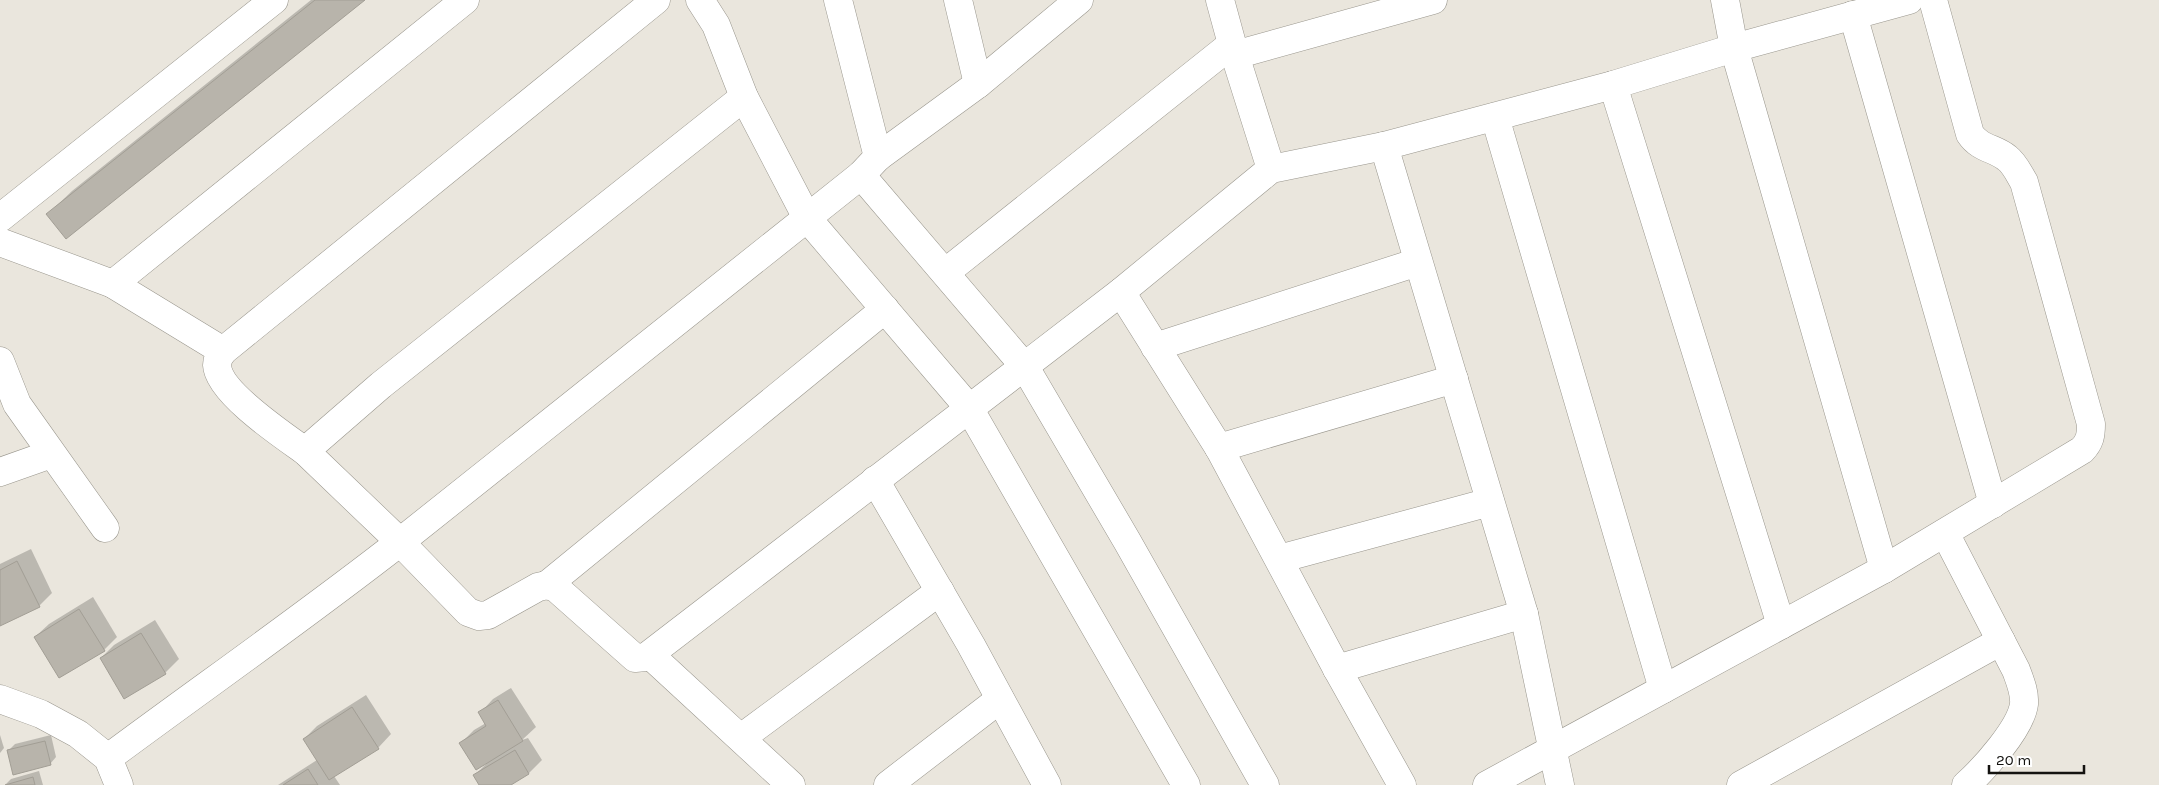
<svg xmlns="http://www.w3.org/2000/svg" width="2159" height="785" font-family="Karla,sans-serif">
	<rect width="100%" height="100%" fill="#eae6dd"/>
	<g fill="#0003">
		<polygon points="311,0 363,0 48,214 72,191"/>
		<polygon points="31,549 52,593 39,606 0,625 0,564"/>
		<polygon points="93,597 117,637 104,650 35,637 49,624"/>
		<polygon points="155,620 179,659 165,673 125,697 101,658 114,645"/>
		<polygon points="511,688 536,727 522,740 528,738 542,760 529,773 509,785 480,785 475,775 488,762 461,743 474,730 486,723 480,713 493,699"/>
		<polygon points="366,695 391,734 378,748 334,776 340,785 278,785 317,760 304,739 317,726"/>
		<polygon points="0,735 4,748 0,753"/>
		<polygon points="51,735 56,757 50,764 8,751 15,744"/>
		<polygon points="39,771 43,785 5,785 11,779"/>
	</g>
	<g fill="#b8b4ab" stroke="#a29e95">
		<polygon points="315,0 365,0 66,239 46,214"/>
		<polygon points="17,561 40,607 0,626 0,570"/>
		<polygon points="79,609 105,651 59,678 34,637"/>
		<polygon points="141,633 166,674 124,699 100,658"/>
		<polygon points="498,700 523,741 476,770 459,743 486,726 478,712"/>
		<polygon points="352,707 379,749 329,780 303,739"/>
		<polygon points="45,741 51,765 13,775 7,750"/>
		<polygon points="515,750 529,774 511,785 479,785 473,775"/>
		<polygon points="308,769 318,785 283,785"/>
		<polygon points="33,777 35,785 5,785"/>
	</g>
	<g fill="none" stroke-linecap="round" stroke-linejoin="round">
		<g stroke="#99968d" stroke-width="29">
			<g id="minor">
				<polyline points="700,0 716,25 744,97 807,218 969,408 1186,785"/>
				<polyline points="838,0 878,157"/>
				<polyline points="958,0 978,84"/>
				<polyline points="1220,0 1235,55 1271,169"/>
				<polyline points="1725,0 1734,48 1884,569"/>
				<polyline points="1853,15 1993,504"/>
				<polyline points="1235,55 1433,0"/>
				<polyline points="1613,85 1781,625"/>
				<polyline points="744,97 381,385 305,451 400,542 468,612 479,616 488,615 538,587 547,585 556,588 635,658 646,657 1121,292 1271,169 1384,146 1613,85 1734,48 1909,0"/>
				<polyline points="1495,117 1663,689"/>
				<polyline points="1384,146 1524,614 1560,785"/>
				<polyline points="861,175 1025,367 1127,541 1265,785"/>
				<polyline points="0,218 274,0"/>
				<polyline points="0,242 113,284 223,351"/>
				<polyline points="946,272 1232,44"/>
				<polyline points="113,284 465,0"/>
				<polyline points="1121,292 1219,448 1337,669 1402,785"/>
				<polyline points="1155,347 1418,262"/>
				<polyline points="0,361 17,404 105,528"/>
				<polyline points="1219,448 1454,379"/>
				<path d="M305,451C284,436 218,392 217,365C217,359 220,355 223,351L656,0"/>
				<polyline points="0,472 51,454"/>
				<polyline points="875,480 971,645 1047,785"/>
				<path d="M1945,533L2016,670C2020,681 2025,692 2024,704C2021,728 1984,769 1966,785"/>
				<polyline points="1279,559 1490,502"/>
				<polyline points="547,585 885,309"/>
				<polyline points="650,655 791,785"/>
				<polyline points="1337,669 1524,614"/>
				<polyline points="0,699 41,714 78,734 108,758 119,785"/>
				<polyline points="741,738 940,591"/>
				<path d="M108,758C205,686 304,617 400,542L861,175L878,157L978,84L1079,0"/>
				<polyline points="888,785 1000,699"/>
				<path d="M1487,785L1884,569L2082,450C2090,442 2091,435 2091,424L2024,182C2019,174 2015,164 2007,158C1995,148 1980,149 1970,134L1933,0"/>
				<polyline points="1741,785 2001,641"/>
			</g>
		</g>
		<use href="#minor" stroke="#fff" stroke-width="28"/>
	</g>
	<path d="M1989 765v8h95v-8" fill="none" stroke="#141310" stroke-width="2.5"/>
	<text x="1996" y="765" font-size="15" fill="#141310" stroke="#ffffff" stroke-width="4" paint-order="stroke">20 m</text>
</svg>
